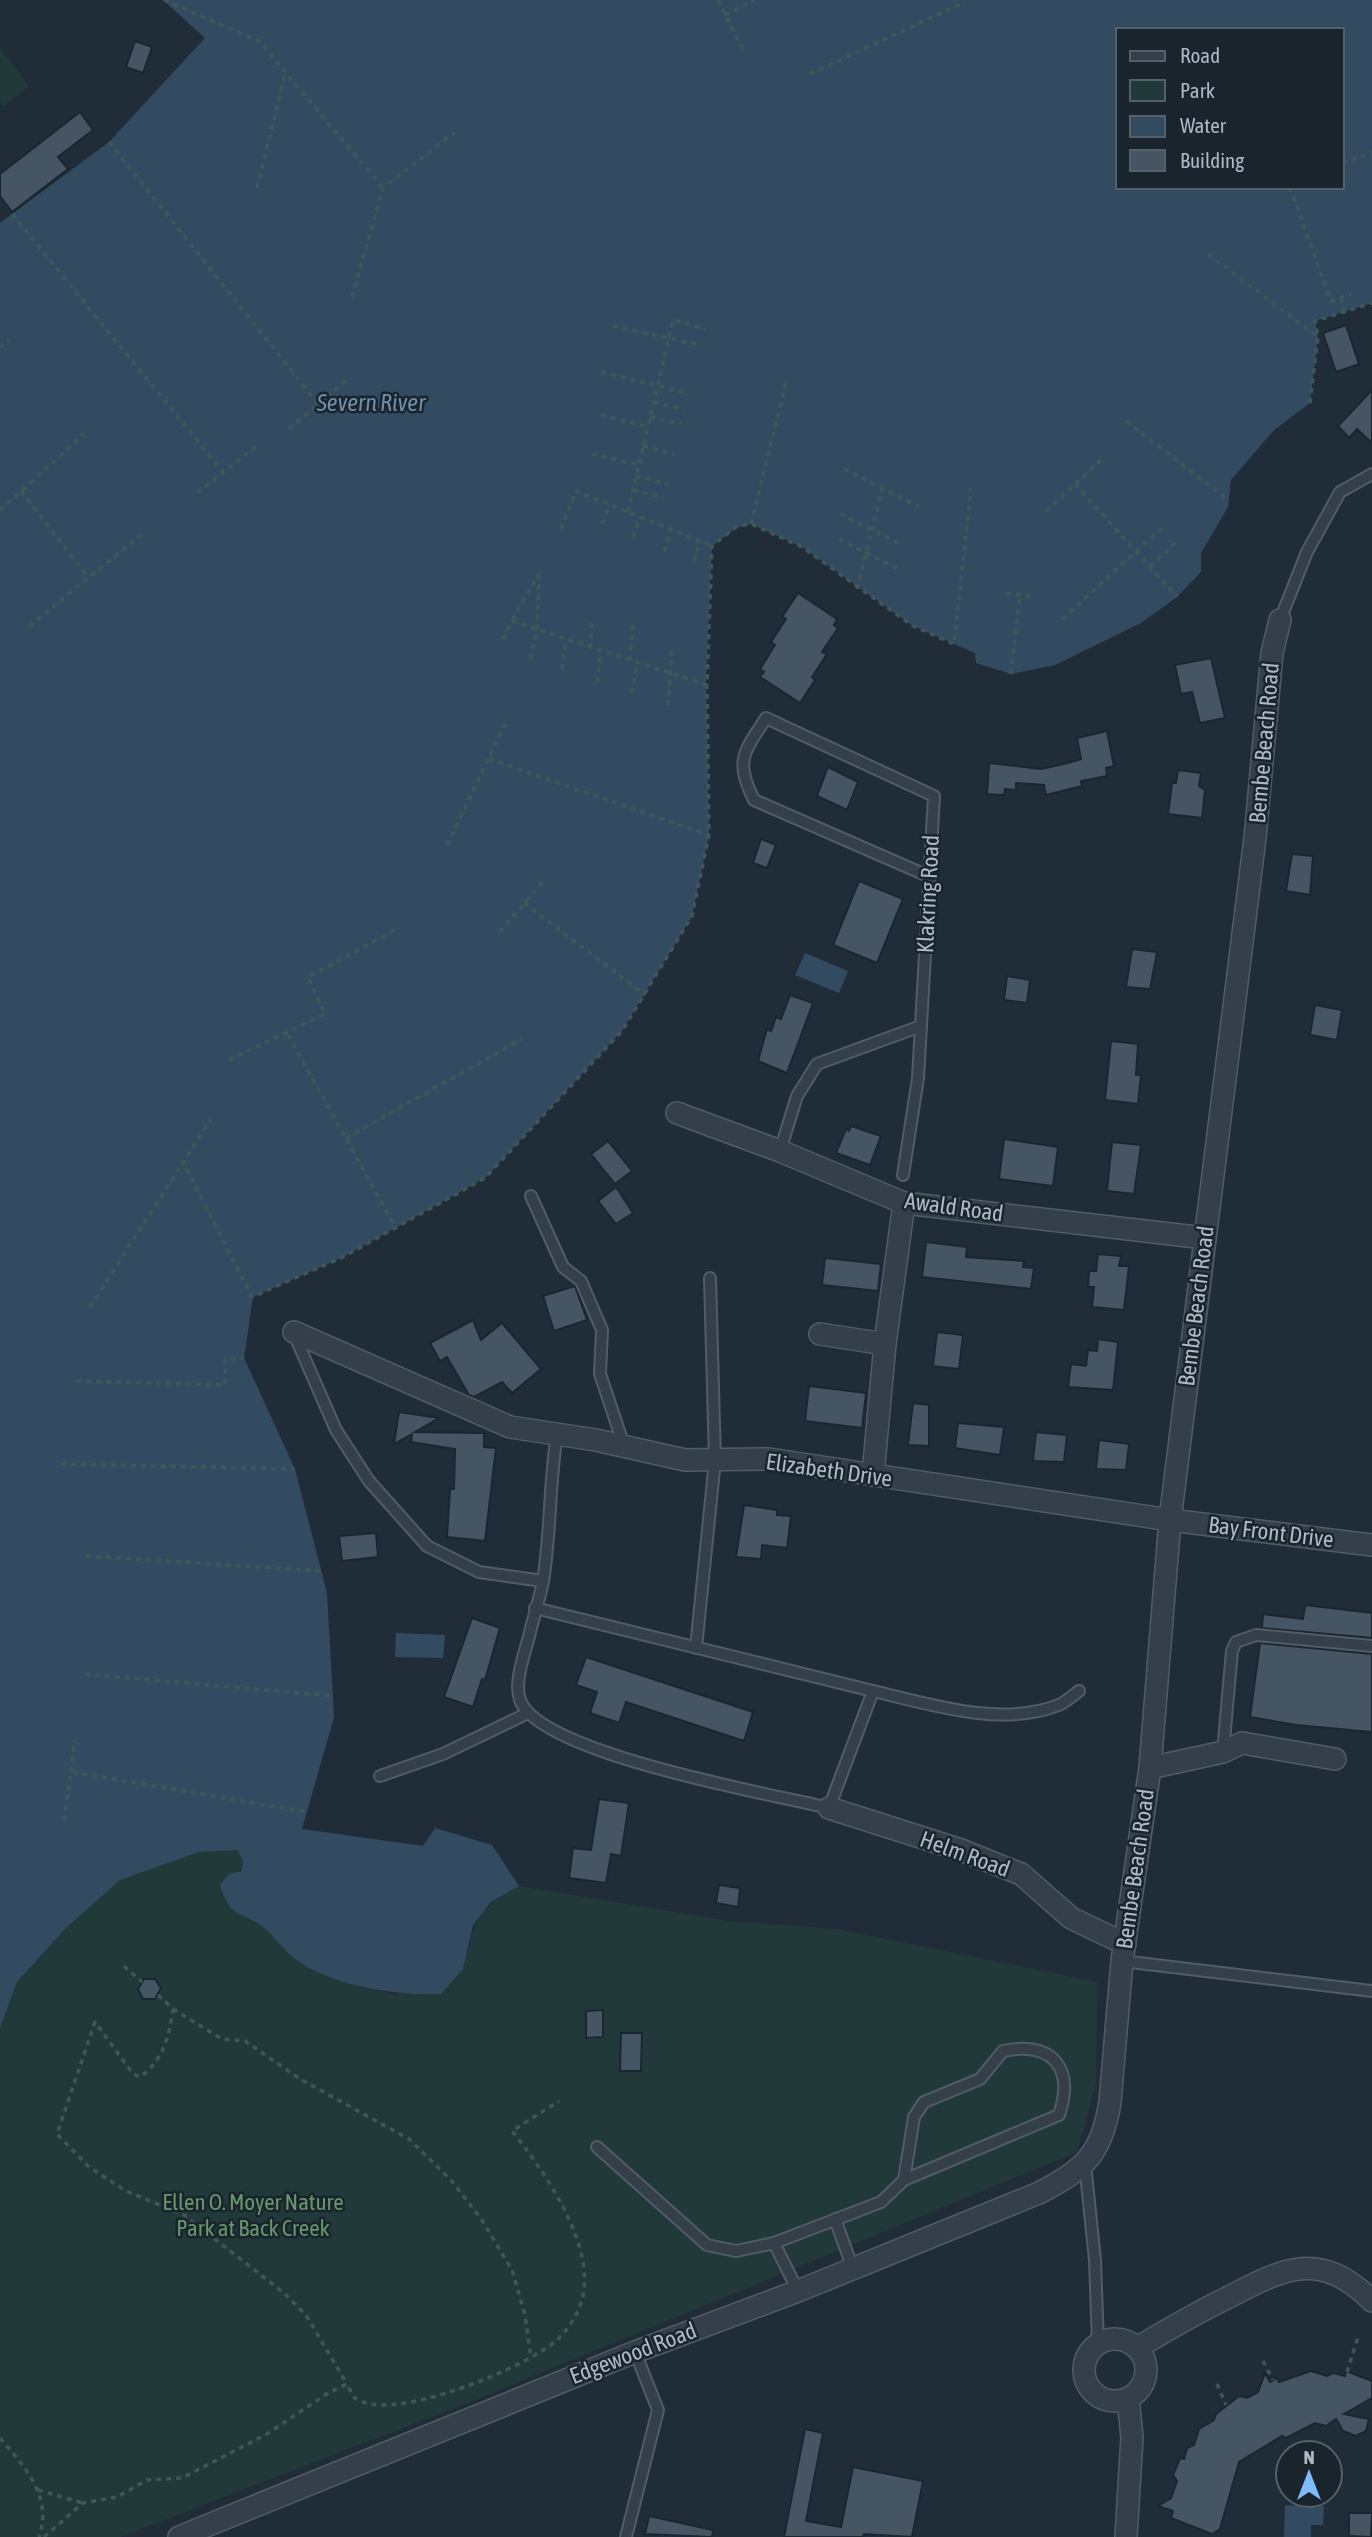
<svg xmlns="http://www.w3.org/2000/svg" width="1372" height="2537" font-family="'Asap Condensed',sans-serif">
	<rect width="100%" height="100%" fill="#202d39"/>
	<g fill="#22393a">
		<polygon points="0,48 29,86 3,106 0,102"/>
		<path d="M238,1850L243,1862L226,1903C238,1915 249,1919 262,1927C275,1936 284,1953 298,1961C326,1978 365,1989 397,1995L468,1952C475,1914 486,1905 519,1886L729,1921L836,1929L1097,1982L1096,2084L1077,2152L465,2404L120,2537H0V2028L17,1982L66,1928L120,1880L199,1852Z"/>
	</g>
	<g fill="#334b61" fill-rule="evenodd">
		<path d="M163,0H1372V303L1315,321L1318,337L1310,403L1274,430L1231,480L1228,507L1201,553V572L1177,597L1141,623L1055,665L1011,674L976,663L975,653L913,626L802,547L751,524L736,528L712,546L706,678L709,835L692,916L622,1031L485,1178L343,1257L253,1297L244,1358L295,1469L327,1593L334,1717L302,1829L423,1846L435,1828L492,1845L519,1886L491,1902L473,1925L463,1969L441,1994C397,1996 332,1986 295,1959C283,1950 275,1937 264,1928C241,1910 231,1921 220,1885L229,1874L241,1871L243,1862L238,1850L199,1852L120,1880L66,1928L17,1982L0,2028V223L109,142L205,38ZM1118,30H1342V187H1118Z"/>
		<polygon points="805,953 848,971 839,993 795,975"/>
		<polygon points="396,1633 445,1635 443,1658 395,1657"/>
		<polygon points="1285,2505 1324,2506 1323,2525 1311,2525 1311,2537 1284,2537"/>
	</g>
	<g fill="#465563" stroke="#1b2630" stroke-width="2">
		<polygon points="135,41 152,47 143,73 126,67"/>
		<polygon points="80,112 93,130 58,157 68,169 12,212 0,196 0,174"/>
		<polygon points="1346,325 1359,364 1336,372 1323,333"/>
		<polygon points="1372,390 1372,443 1357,429 1349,438 1338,426"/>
		<polygon points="798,593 837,619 834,625 838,628 822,652 827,654 812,677 815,680 800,703 760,677 764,672 760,669 775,645 771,642 786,619 782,617"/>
		<polygon points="1211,658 1225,718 1200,723 1192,692 1181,694 1175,665"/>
		<polygon points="1107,731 1114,766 1106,768 1107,776 1081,781 1082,786 1046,795 1044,785 1016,783 1016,790 1005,789 1004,795 987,794 989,763 1041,769 1068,763 1081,759 1077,738"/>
		<polygon points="828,767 858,782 847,810 817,796"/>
		<polygon points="1178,770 1201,773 1199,786 1205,790 1202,818 1168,814 1172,783 1176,783"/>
		<polygon points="761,839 776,845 767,868 753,863"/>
		<polygon points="1292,854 1313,856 1310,895 1286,891"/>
		<polygon points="859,881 903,899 877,963 833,945"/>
		<polygon points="1132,949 1157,952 1150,989 1126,987"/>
		<polygon points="1007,976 1030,980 1027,1003 1004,1000"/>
		<polygon points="790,995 813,1003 787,1073 758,1061 767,1029 771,1031 776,1017 781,1019"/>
		<polygon points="1315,1005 1342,1010 1337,1040 1310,1035"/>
		<polygon points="1111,1041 1138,1044 1136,1075 1141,1075 1138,1104 1105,1100"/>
		<polygon points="851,1126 881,1136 870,1165 836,1153 846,1129 849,1131"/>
		<polygon points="1004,1139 1058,1147 1053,1186 999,1179"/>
		<polygon points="608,1141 632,1171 615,1184 591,1154"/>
		<polygon points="1112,1142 1141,1145 1134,1194 1107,1191"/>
		<polygon points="616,1187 633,1213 616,1224 598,1201"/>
		<polygon points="926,1242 967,1247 966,1257 1024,1261 1023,1267 1034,1268 1031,1289 922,1277"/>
		<polygon points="1098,1254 1121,1256 1119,1266 1129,1266 1124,1310 1092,1307 1094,1287 1088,1287 1089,1271 1096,1271"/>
		<polygon points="825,1258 881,1264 878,1291 822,1285"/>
		<polygon points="575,1286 587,1320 554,1331 543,1296"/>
		<polygon points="473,1320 481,1340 502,1323 541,1369 512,1393 502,1382 474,1397 469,1395 447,1357 440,1361 430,1343"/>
		<polygon points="937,1332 963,1335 959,1369 933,1366"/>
		<polygon points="1098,1339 1118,1342 1113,1390 1068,1387 1071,1364 1086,1366 1088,1350 1097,1351"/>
		<polygon points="809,1386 866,1393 862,1428 805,1421"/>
		<polygon points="913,1403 929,1405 929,1446 908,1445"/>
		<polygon points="399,1412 439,1418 415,1432 484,1433 484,1447 496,1448 485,1541 447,1537 450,1489 454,1489 455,1449 411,1442 412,1434 394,1444"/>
		<polygon points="958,1423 1004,1427 1000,1455 955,1448"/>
		<polygon points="1036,1432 1067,1435 1064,1462 1033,1461"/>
		<polygon points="1099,1440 1129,1444 1126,1470 1096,1469"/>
		<polygon points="744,1505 777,1510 777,1515 791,1516 787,1548 762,1545 761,1559 736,1557"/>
		<polygon points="376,1533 378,1557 342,1561 339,1536"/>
		<polygon points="1305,1605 1372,1613 1372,1638 1262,1628 1263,1614 1303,1619"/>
		<polygon points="472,1618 500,1628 485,1680 482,1679 473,1707 444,1697"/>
		<polygon points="1260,1643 1372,1654 1372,1732 1296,1725 1250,1717"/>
		<polygon points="586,1657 753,1712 744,1741 626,1702 619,1723 590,1713 597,1692 576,1685"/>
		<polygon points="599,1799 629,1803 621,1856 611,1854 606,1883 569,1878 573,1848 591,1850"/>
		<polygon points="719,1885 740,1888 738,1907 716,1903"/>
		<polygon points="144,1979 155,1979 161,1988 155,1999 143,1999 138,1989"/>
		<polygon points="603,2010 603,2037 586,2038 586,2011"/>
		<polygon points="621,2033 642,2033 641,2071 620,2071"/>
		<polygon points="1311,2371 1327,2376 1333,2373 1345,2376 1346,2371 1372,2381 1372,2398 1344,2414 1369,2419 1366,2431 1356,2436 1343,2431 1336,2419 1326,2426 1315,2423 1286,2438 1282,2436 1239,2462 1220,2529 1212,2534 1171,2518 1173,2511 1158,2506 1171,2498 1177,2481 1173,2475 1180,2458 1184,2459 1187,2448 1194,2445 1199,2429 1214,2420 1216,2414 1239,2396 1247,2398 1258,2392 1265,2373 1270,2382 1277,2378 1279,2382"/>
		<polygon points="805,2429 823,2433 806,2521 841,2527 853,2467 923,2481 912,2537 864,2534 863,2537 784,2537"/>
		<polygon points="1349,2513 1372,2513 1371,2537 1349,2536"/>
		<polygon points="649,2516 713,2530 712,2537 645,2534"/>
	</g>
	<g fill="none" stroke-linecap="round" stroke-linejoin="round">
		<g stroke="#515c67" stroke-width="14">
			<g id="service">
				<polyline points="1280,620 1307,552 1340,492 1372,474"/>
				<polyline points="780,1151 797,1096 817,1064 921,1026"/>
				<path d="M903,1175L918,1078L934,796L766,718C744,752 734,761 754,800L928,876"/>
				<polyline points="531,1196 563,1267 581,1281 602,1330 600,1374 624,1446"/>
				<polyline points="294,1334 336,1430 369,1481 427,1546 479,1572 543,1581"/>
				<path d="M535,1608L873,1691L829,1808C771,1794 540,1754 520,1700C513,1680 527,1648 531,1628C535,1612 540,1597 543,1581C551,1533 549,1483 557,1434"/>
				<polyline points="696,1648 715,1460 710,1278"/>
				<path d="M873,1691C929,1704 999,1727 1056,1706C1064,1704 1072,1696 1079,1691"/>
				<polyline points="1223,1752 1232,1651 1236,1642 1256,1635 1372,1646"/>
				<polyline points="380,1776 443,1754 528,1713"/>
				<polyline points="1122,1961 1372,1991"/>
				<polyline points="597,2147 707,2245 736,2251 774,2243 798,2291"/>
				<polyline points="1085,2164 1095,2260 1098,2344"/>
				<polyline points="835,2219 853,2269"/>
				<path d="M774,2243L881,2202L904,2180L1059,2115C1075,2067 1052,2041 1003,2051L980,2079L924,2102L914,2117L904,2180"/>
				<polyline points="626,2537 658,2410 635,2352"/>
			</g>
		</g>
		<g stroke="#515c67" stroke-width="24">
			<g id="minor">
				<polyline points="677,1113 780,1151 904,1203 1205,1238"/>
				<polyline points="294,1332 510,1427 596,1440 685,1460 769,1459 1170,1520 1372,1545"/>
				<polyline points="820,1334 885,1344"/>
				<polyline points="873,1475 885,1344 904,1203"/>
				<polyline points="1150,1768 1223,1752 1242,1743 1335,1759"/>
				<polyline points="829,1808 961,1850 1021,1874 1071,1918 1125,1944"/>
				<circle cx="1115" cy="2370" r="31"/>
				<path d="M1137,2348C1167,2330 1196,2313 1227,2298C1284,2268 1320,2249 1372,2301"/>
				<path d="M179,2537L635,2352L798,2291L1039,2193C1084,2170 1102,2154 1110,2102L1122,1961L1150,1768L1170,1520L1255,838L1272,653L1280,620"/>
				<polyline points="1126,2537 1132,2437 1128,2398"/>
			</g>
		</g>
		<g stroke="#405657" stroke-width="3.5" stroke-dasharray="5 5" stroke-linecap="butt">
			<polyline points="164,0 259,41 383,188"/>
			<polyline points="718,0 744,52"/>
			<polyline points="725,15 754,0"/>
			<polyline points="810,74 965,2"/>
			<polyline points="109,142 318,404"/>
			<polyline points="1342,163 1372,153"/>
			<polyline points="1290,187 1331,301 1351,294"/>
			<polyline points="257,188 285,74"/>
			<polyline points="12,214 223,472"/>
			<polyline points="1208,254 1318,337"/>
			<polyline points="352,297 383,188 455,132"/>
			<polyline points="1341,298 1344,312"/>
			<polyline points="613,326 700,345"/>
			<polyline points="0,348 9,340"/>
			<polyline points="601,372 687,393"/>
			<polyline points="654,402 684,409"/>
			<polyline points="1310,403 1318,337 1315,321 1372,303"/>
			<polyline points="601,415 648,427"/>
			<polyline points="650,417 681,424"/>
			<polyline points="1126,421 1228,500"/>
			<polyline points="289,429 346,381"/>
			<polyline points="643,446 674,454"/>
			<polyline points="592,454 639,465"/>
			<polyline points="844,469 919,507"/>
			<polyline points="636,476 668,484"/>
			<polyline points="1075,484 1177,597"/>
			<polyline points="633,490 663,498"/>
			<polyline points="21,491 88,577"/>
			<polyline points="197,493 255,447"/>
			<polyline points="0,510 84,434"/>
			<polyline points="1046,511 1101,460"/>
			<polyline points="628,512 673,320 706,329"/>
			<polyline points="840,514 900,544"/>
			<polyline points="602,524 610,505"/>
			<polyline points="751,524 786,382"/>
			<polyline points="561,529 576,491 712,546"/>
			<polyline points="633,537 640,517"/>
			<polyline points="839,539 898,569"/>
			<polyline points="664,551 671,530"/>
			<polyline points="694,561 700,541"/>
			<polyline points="1150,567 1176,542"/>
			<polyline points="857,589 882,490"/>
			<polyline points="1006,593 1036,597"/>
			<polyline points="1062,619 1162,528"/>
			<polyline points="512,620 538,576"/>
			<polyline points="29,626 141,535"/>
			<polyline points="503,639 512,621 707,685"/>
			<polyline points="590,648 592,619"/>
			<polyline points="531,659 537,631 539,574"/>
			<polyline points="630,660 633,624"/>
			<polyline points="562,669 566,640"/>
			<polyline points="1011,674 1020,595"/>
			<polyline points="597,682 601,651"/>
			<polyline points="632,693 637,664"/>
			<polyline points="668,705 672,649"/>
			<polyline points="489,759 709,835"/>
			<polyline points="447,845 506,722"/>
			<polyline points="524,903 645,995"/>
			<polyline points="500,932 544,880"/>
			<polyline points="288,1035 396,1228"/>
			<polyline points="229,1060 325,1014 308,977 397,929"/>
			<polyline points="346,1138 522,1039"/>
			<polyline points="182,1160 252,1297 343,1257 485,1178 622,1031 692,916 709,835 707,685 712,546 736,527 751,524 802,547 913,626 954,644 971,489"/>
			<polyline points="90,1307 211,1119"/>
			<polyline points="76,1381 225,1385 225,1360 244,1358"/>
			<polyline points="61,1464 295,1469"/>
			<polyline points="86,1556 321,1571"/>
			<polyline points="85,1674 333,1696"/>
			<polyline points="71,1772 75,1740"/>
			<polyline points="64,1820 71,1772 307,1812"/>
			<polyline points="124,1966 142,1982"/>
			<path d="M158,1995L173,2009C169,2036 164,2060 140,2077L133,2074L95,2022L57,2134L89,2167L126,2191L184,2215L284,2293L306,2315L347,2384"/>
			<polyline points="173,2009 222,2039 245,2041 300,2079 409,2139 451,2180 482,2220 512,2270 525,2315 531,2358"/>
			<polyline points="1263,2361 1273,2380"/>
			<polyline points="1347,2372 1359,2334"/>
			<polyline points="1217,2384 1226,2405"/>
			<path d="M0,2438C25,2467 53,2497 39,2537"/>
			<polyline points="38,2490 83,2503"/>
			<path d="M44,2537L83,2503L117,2497L147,2480L182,2478L267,2434L328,2393L347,2384C349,2388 352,2395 355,2398C391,2425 530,2366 558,2339C568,2329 577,2316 581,2303C599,2248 544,2171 512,2131L559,2101"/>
		</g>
		<use href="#service" stroke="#343f49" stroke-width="10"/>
		<use href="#minor" stroke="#343f49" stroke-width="21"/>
	</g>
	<g text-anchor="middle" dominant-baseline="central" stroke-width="5" stroke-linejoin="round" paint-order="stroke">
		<g font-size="23" fill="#aeb9c6" stroke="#19242d">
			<text transform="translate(1264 743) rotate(-85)">Bembe Beach Road</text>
			<text transform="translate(928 894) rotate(-87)">Klakring Road</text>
			<text transform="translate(954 1207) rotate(8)">Awald Road</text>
			<text transform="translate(1196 1306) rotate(-83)">Bembe Beach Road</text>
			<text transform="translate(829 1470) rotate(8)">Elizabeth Drive</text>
			<text transform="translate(1271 1532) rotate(7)">Bay Front Drive</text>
			<text transform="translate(965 1854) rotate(20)">Helm Road</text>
			<text transform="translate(1135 1869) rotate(-82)">Bembe Beach Road</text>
			<text transform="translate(633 2353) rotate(-21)">Edgewood Road</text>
		</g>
		<g font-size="23" fill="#65976b" stroke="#19242d">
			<text x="253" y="2202">Ellen O. Moyer Nature<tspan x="253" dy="26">Park at Back Creek</tspan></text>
		</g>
		<g font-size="24" font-style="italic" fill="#6e8eaa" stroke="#19242d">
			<text x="371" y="402">Severn River</text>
		</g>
	</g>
	<rect x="1116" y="28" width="228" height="161" fill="#19242d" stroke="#55606a" stroke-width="2"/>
	<rect x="1130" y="51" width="35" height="10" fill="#343f49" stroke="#55606a" stroke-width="2"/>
	<text x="1180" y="63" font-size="21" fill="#aeb9c6">Road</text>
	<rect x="1130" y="80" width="35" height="21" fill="#22393a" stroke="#55606a" stroke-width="2"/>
	<text x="1180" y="98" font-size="21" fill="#aeb9c6">Park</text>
	<rect x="1130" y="116" width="35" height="21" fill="#334b61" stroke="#55606a" stroke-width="2"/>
	<text x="1180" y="133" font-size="21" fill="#aeb9c6">Water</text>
	<rect x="1130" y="150" width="35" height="21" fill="#465563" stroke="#55606a" stroke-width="2"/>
	<text x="1180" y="168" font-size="21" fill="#aeb9c6">Building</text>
	<g transform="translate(1309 2474)"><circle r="33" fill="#19242d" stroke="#55606a" stroke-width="2"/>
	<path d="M0-5L12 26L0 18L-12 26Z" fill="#7fbbfa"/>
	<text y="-10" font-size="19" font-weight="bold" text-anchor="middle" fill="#aeb9c6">N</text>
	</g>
</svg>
